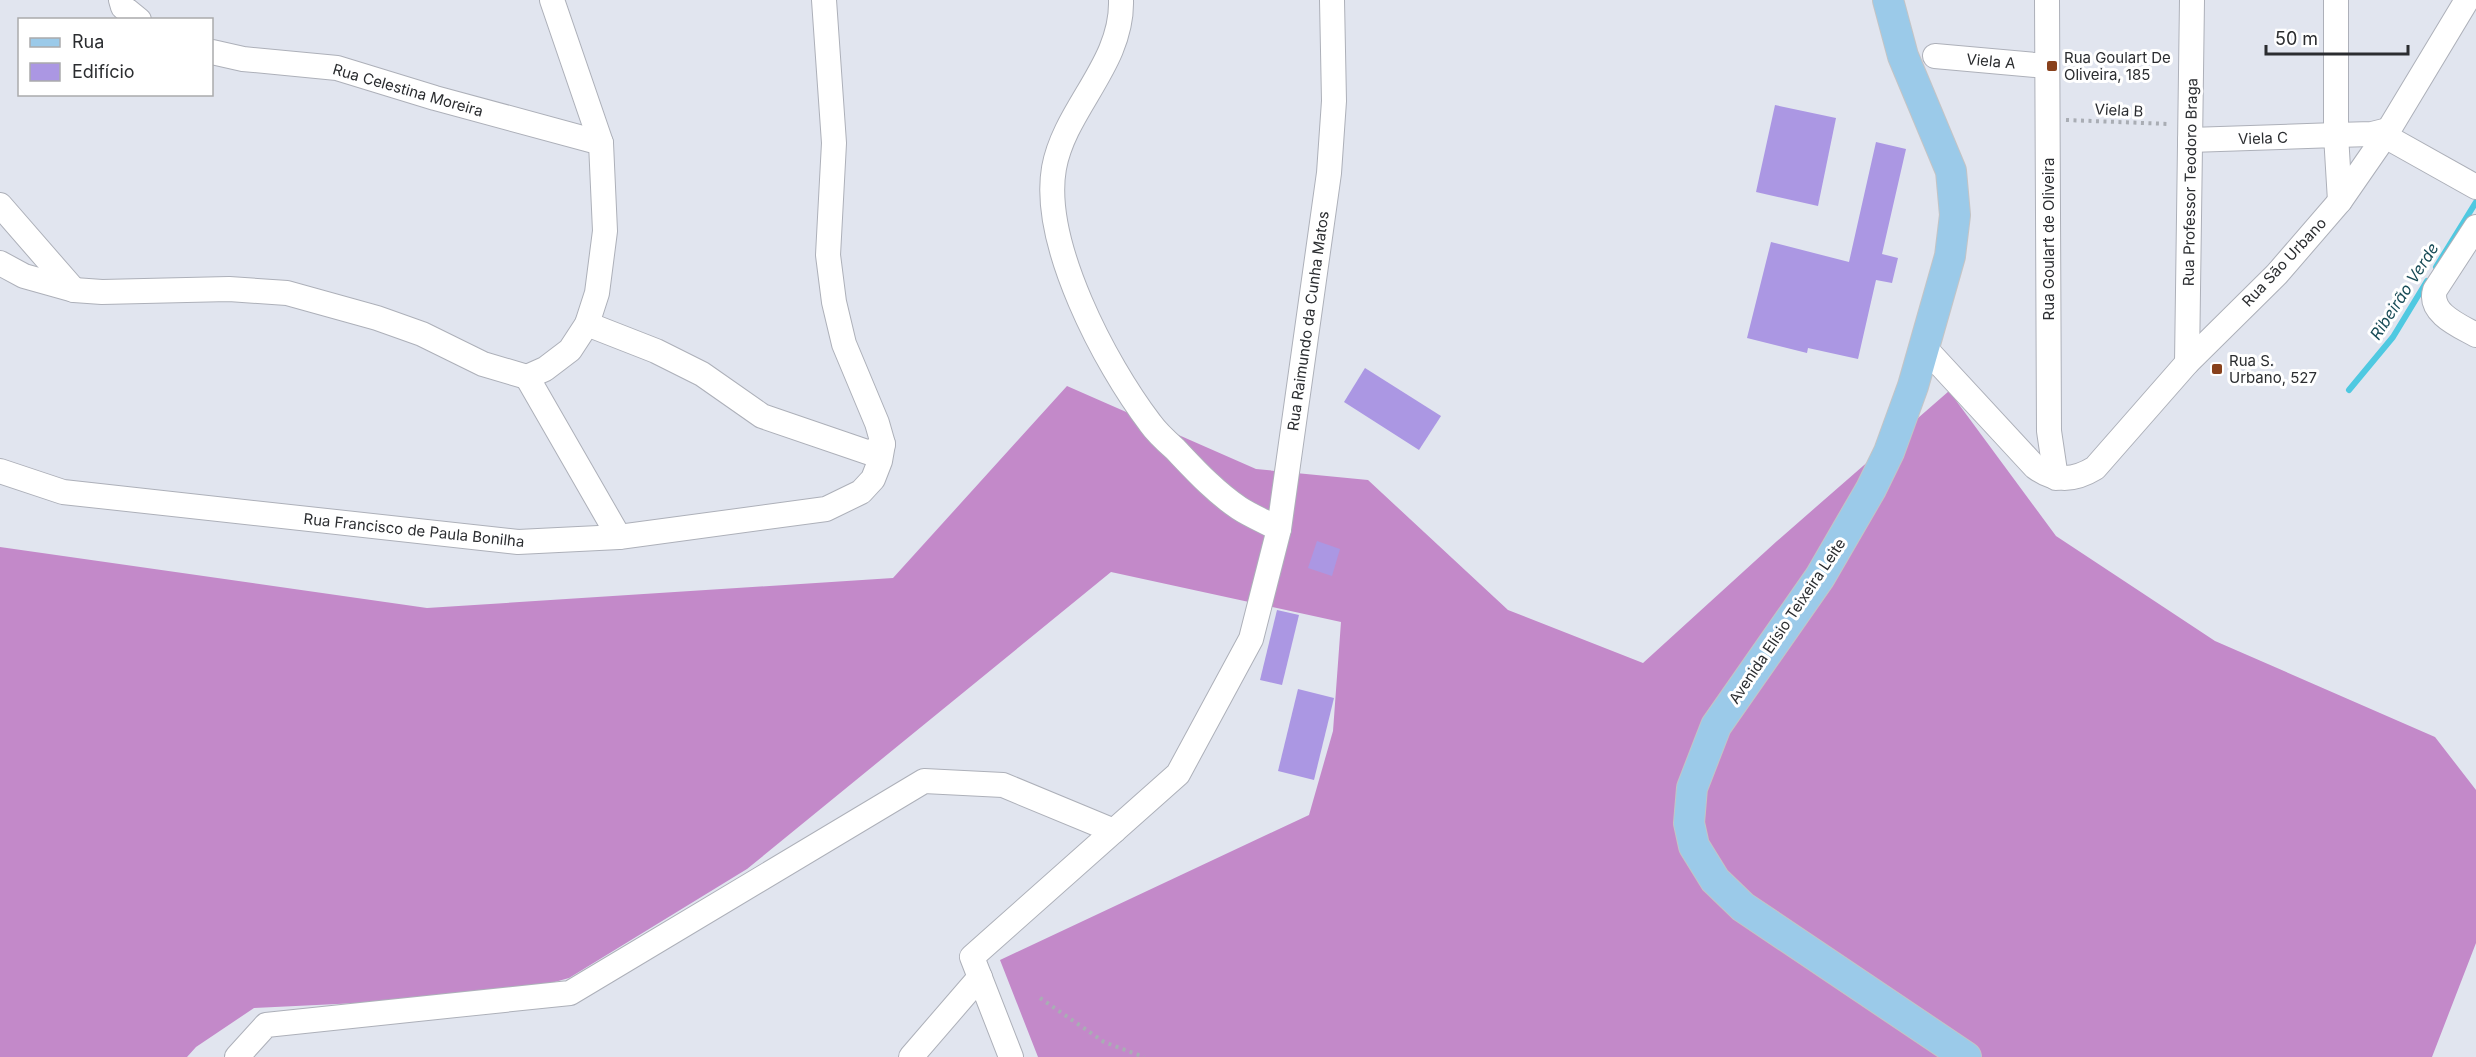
<svg xmlns="http://www.w3.org/2000/svg" width="2476" height="1057" font-family="Inter,sans-serif">
	<rect width="100%" height="100%" fill="#e1e5ef"/>
	<polygon fill="#c389c9" points="1067,386 1256,469 1368,480 1508,610 1643,663 1777,541 1949,391 2056,536 2215,641 2435,737 2476,790 2476,943 2432,1057 1038,1057 1000,960 1309,815 1333,731 1341,622 1111,572 747,869 569,978 504,996 254,1008 196,1047 187,1057 0,1057 0,547 427,608 893,578"/>
	<g fill="none" stroke-linecap="round" stroke-linejoin="round">
		<g stroke="#4fc9e1" stroke-width="6">
			<polyline points="2436,267 2476,202"/>
			<polyline points="2349,390 2393,337 2427,281"/>
		</g>
	</g>
	<g fill="#ab97e3">
		<polygon points="1775,105 1836,118 1818,206 1756,192"/>
		<polygon points="1876,142 1906,149 1882,254 1898,258 1892,283 1876,280 1858,359 1808,348 1807,353 1747,338 1771,242 1849,262"/>
		<polygon points="1365,368 1441,416 1419,450 1344,402"/>
		<polygon points="1317,541 1340,549 1332,576 1308,568"/>
		<polygon points="1277,610 1299,615 1282,685 1260,680"/>
		<polygon points="1298,689 1334,698 1314,780 1278,771"/>
	</g>
	<g fill="none" stroke-linecap="round" stroke-linejoin="round">
		<g stroke="#adb0b9" stroke-width="26">
			<g id="minor">
				<polyline points="121,0 123,7 139,20"/>
				<polyline points="552,0 601,143 605,231 597,293 587,324 570,350 545,369 527,377 619,537"/>
				<path d="M1121,0C1123,64 1065,108 1054,168C1041,243 1105,364 1150,423C1157,433 1166,441 1175,449C1195,470 1215,492 1239,508C1251,516 1266,522 1279,529"/>
				<polyline points="2047,0 2049,431 2056,478"/>
				<polyline points="2336,0 2336,135 2372,134 2388,130"/>
				<polyline points="212,52 243,59 337,68 435,98 601,143"/>
				<polyline points="1935,56 2046,66"/>
				<polyline points="2385,136 2476,187"/>
				<polyline points="2190,140 2336,135 2340,201"/>
				<polyline points="0,205 74,290"/>
				<path d="M2476,227L2435,290C2428,313 2460,326 2476,335"/>
				<polyline points="0,263 24,276 74,290 102,292 229,289 287,293 377,318 422,334 483,364 527,377"/>
				<polyline points="587,324 656,351 702,374 762,416 870,453 883,444"/>
				<path d="M1924,347L2035,467C2055,482 2074,481 2095,468L2187,363L2277,274L2340,201L2385,136L2467,0"/>
				<polyline points="2187,363 2192,0"/>
				<polyline points="0,471 63,492 518,542 619,537 826,509 861,492 873,479 880,461 883,444 877,423 844,344 834,302 828,255 834,143 824,0"/>
				<polyline points="237,1057 266,1025 570,993 924,781 1003,785 1114,831"/>
				<polyline points="911,1057 980,977"/>
				<polyline points="1011,1057 972,957 1178,774 1251,639 1279,529 1329,173 1334,101 1332,0"/>
			</g>
		</g>
		<g stroke="#c4c4c5" stroke-width="32">
			<polyline id="major" points="1888,0 1903,56 1951,171 1955,215 1950,256 1913,386 1889,452 1871,489 1820,577 1716,726 1692,788 1689,823 1694,846 1715,880 1743,907 1966,1057"/>
		</g>
		<g stroke="#a9adb4" stroke-width="4" stroke-dasharray="3 4.5" stroke-linecap="butt">
			<polyline points="2066,120 2169,124"/>
			<polyline points="1040,998 1104,1042 1144,1057"/>
		</g>
		<use href="#minor" stroke="#fff" stroke-width="24"/>
		<use href="#major" stroke="#9bcae9" stroke-width="30"/>
	</g>
	<g fill="#88411c" stroke="#fff" stroke-width="2">
		<rect x="2046" y="60" width="12" height="12" rx="3"/>
		<rect x="2211" y="363" width="12" height="12" rx="3"/>
	</g>
	<g text-anchor="middle" dominant-baseline="central" stroke-width="6" stroke-linejoin="round" paint-order="stroke">
		<g font-size="15" fill="#2b2d30" stroke="#fff" text-anchor="start">
			<text x="2064" y="57">Rua Goulart De<tspan x="2064" dy="17">Oliveira, 185</tspan></text>
			<text x="2229" y="360">Rua S.<tspan x="2229" dy="17">Urbano, 527</tspan></text>
		</g>
		<g font-size="15" fill="#2b2d30" stroke="#fff">
			<text transform="translate(1991 61) rotate(5)">Viela A</text>
			<text transform="translate(408 90) rotate(16)">Rua Celestina Moreira</text>
			<text transform="translate(2119 110) rotate(3)">Viela B</text>
			<text transform="translate(2263 138) rotate(-2)">Viela C</text>
			<text transform="translate(2190 182) rotate(-89)">Rua Professor Teodoro Braga</text>
			<text transform="translate(2048 239) rotate(-90)">Rua Goulart de Oliveira</text>
			<text transform="translate(2284 262) rotate(-47)">Rua São Urbano</text>
			<text transform="translate(1308 321) rotate(-82)">Rua Raimundo da Cunha Matos</text>
			<text transform="translate(414 530) rotate(6)">Rua Francisco de Paula Bonilha</text>
			<text transform="translate(1787 621) rotate(-56)">Avenida Elísio Teixeira Leite</text>
		</g>
		<g font-size="16" font-style="italic" fill="#174b56" stroke="#fff">
			<text transform="translate(2404 291) rotate(-57)">Ribeirão Verde</text>
		</g>
	</g>
	<rect x="18" y="18" width="195" height="78" fill="#ffffff" stroke="#aaabac" stroke-width="1.5"/>
	<rect x="30" y="38" width="30" height="9" fill="#9bcae9" stroke="#aaabac" stroke-width="1.5"/>
	<text x="72" y="48" font-size="18" fill="#2b2d30">Rua</text>
	<rect x="30" y="63" width="30" height="18" fill="#ab97e3" stroke="#aaabac" stroke-width="1.5"/>
	<text x="72" y="78" font-size="18" fill="#2b2d30">Edifício</text>
	<path d="M2266 45v9h142v-9" fill="none" stroke="#2b2d30" stroke-width="3"/>
	<text x="2275" y="45" font-size="18" fill="#2b2d30" stroke="#ffffff" stroke-width="4.5" paint-order="stroke">50 m</text>
</svg>
